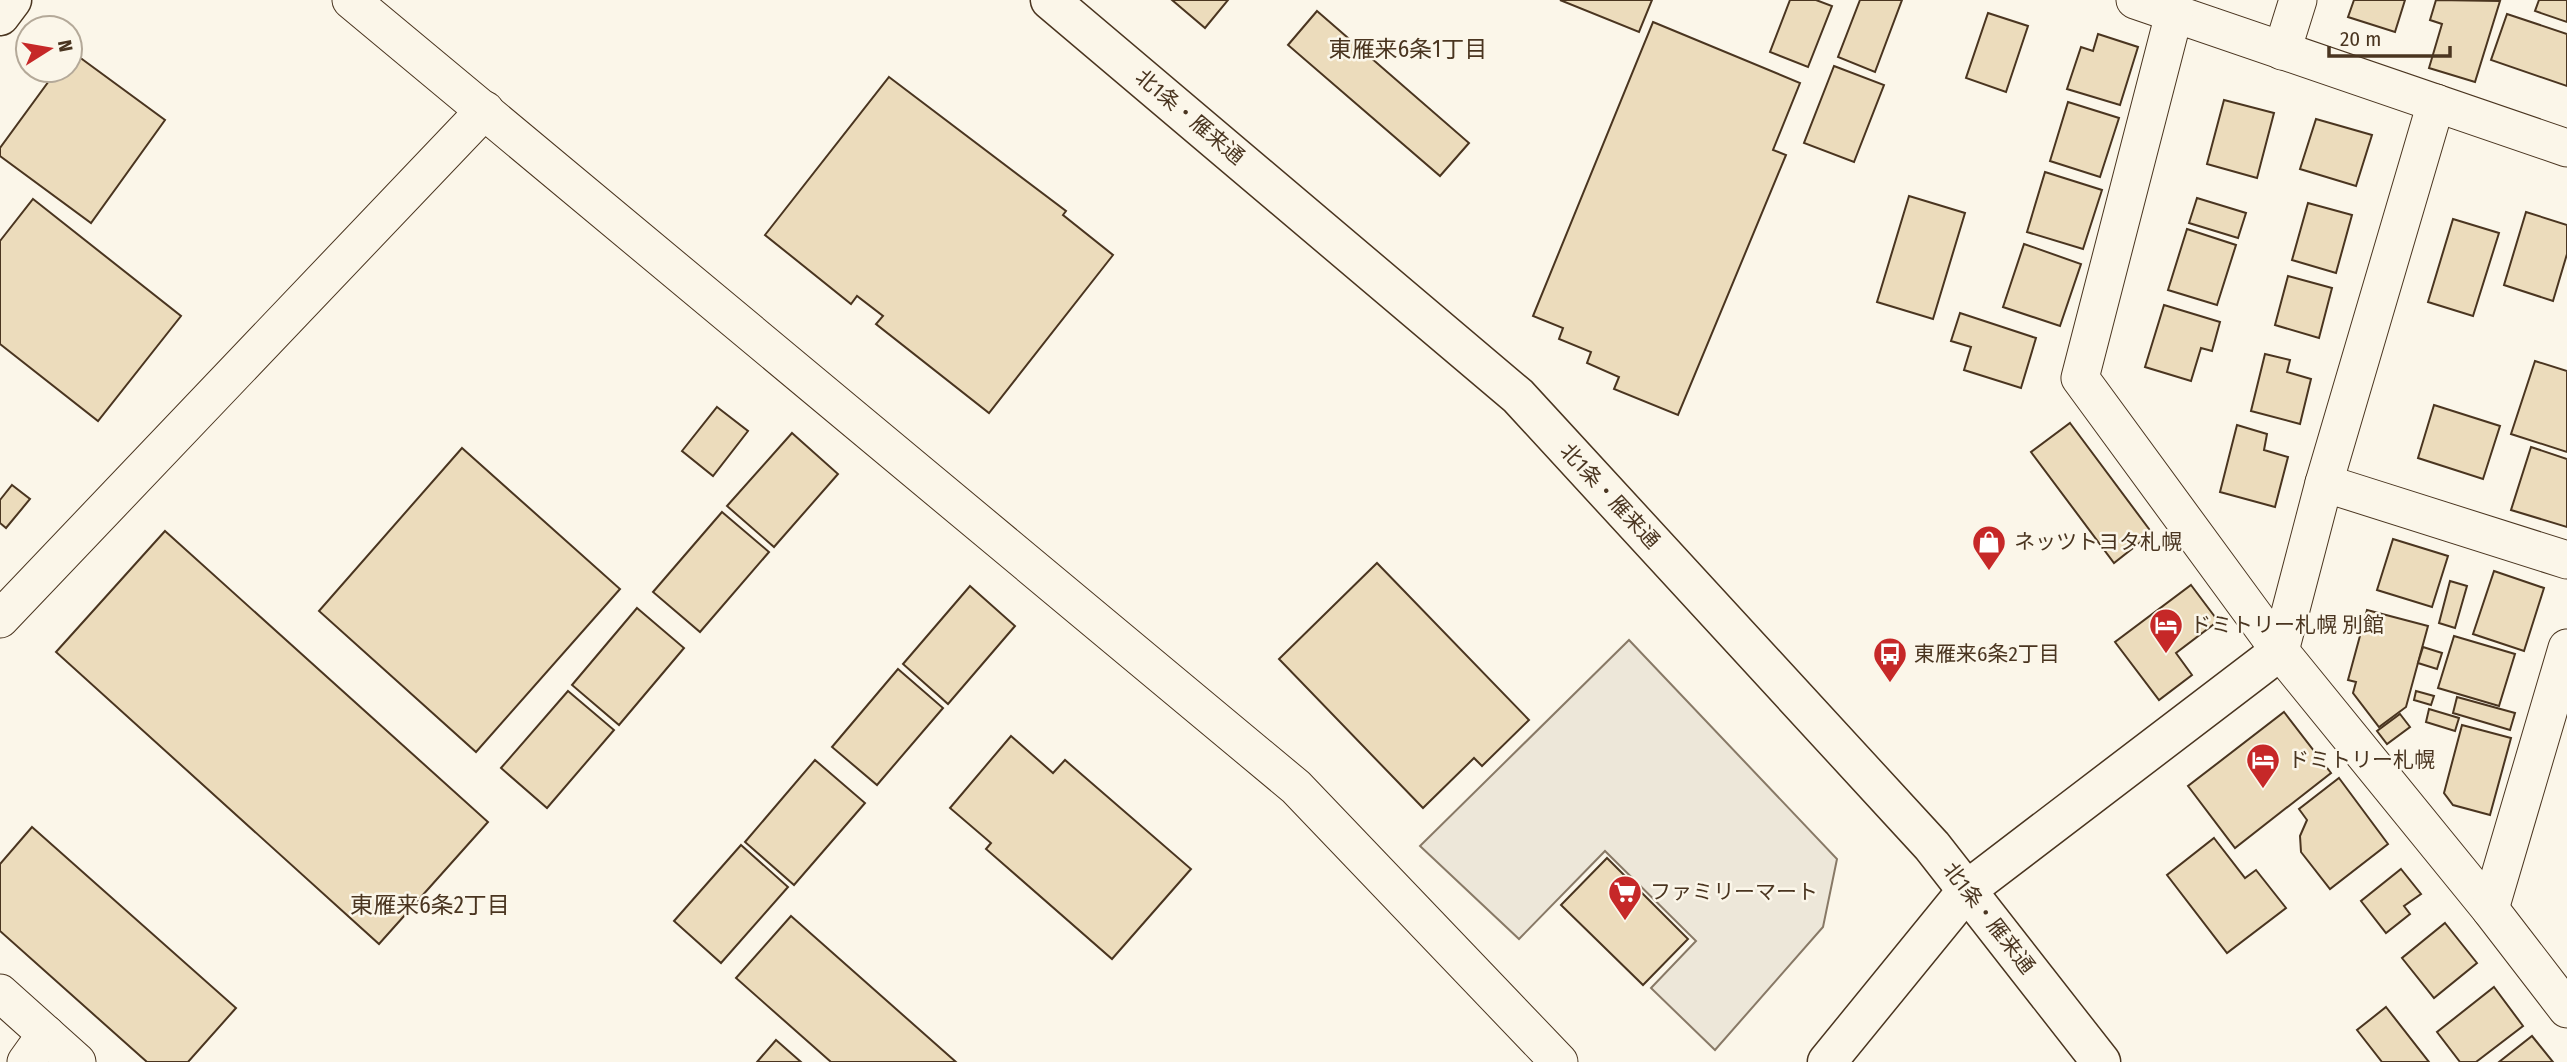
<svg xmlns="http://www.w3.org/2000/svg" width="2567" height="1062" font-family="'Fira Sans Condensed','Noto Sans JP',sans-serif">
	<rect width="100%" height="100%" fill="#fbf6e9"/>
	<polygon fill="#ede7d9" stroke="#887966" stroke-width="2" points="1629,640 1837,859 1823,927 1715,1050 1651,988 1696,941 1605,851 1519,939 1420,846"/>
	<g fill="#ecdcbc" stroke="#4a3520" stroke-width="2">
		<polygon points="1172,0 1228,0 1205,28"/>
		<polygon points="1560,0 1652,0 1639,32"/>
		<polygon points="1790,0 1816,0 1832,6 1808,67 1770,52"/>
		<polygon points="1860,0 1902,0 1875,72 1838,57"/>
		<polygon points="2354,0 2405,0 2395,32 2348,17"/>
		<polygon points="2436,0 2500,1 2475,82 2429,68 2442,24 2430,20"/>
		<polygon points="2539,0 2567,0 2567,22 2535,11"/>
		<polygon points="1317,11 1469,143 1440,176 1288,45"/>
		<polygon points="1988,13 2028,26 2006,92 1966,78"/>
		<polygon points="2507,14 2567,34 2567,86 2491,60"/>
		<polygon points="1653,22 1800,83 1773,150 1786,155 1678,415 1614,389 1619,377 1587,363 1591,352 1559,339 1563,328 1533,316"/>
		<polygon points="2098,34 2138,47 2120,105 2067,89 2081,47 2093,51"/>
		<polygon points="71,51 165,120 91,223 0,156 0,148 57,70 70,70"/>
		<polygon points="1834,66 1884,85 1854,162 1804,143"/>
		<polygon points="889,77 1066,211 1063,215 1113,255 989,413 876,324 883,316 857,296 851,304 765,235"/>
		<polygon points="2224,100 2274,113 2257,178 2207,164"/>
		<polygon points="2068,102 2119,118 2100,177 2050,161"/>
		<polygon points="2316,119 2372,135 2356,186 2300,169"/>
		<polygon points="2045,172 2102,190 2083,249 2027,232"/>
		<polygon points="1909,196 1965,213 1933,319 1877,302"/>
		<polygon points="2197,198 2246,213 2238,238 2189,223"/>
		<polygon points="33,199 181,316 98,421 0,344 0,241"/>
		<polygon points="2308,203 2352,215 2336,273 2292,260"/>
		<polygon points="2526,212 2567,225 2567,254 2553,301 2504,285"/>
		<polygon points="2453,219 2499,233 2473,316 2428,302"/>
		<polygon points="2187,229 2236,245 2217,305 2168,290"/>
		<polygon points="2024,244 2081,264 2060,326 2003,307"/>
		<polygon points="2288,276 2332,288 2319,338 2275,325"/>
		<polygon points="2164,305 2220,322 2212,351 2201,348 2191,381 2145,367"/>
		<polygon points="1960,313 2036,338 2021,388 1964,370 1971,347 1951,341"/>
		<polygon points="2265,354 2290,360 2287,372 2311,379 2300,424 2251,411"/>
		<polygon points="2535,361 2567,371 2567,452 2511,434"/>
		<polygon points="2434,405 2500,426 2483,479 2418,458"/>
		<polygon points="717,407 748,431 713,476 682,451"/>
		<polygon points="2070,423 2152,533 2114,563 2031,452"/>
		<polygon points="2237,425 2267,434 2264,450 2288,457 2275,507 2220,492"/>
		<polygon points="792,433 838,474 774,547 727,506"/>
		<polygon points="2531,447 2567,459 2567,527 2511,510"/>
		<polygon points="462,448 620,589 476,752 319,611"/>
		<polygon points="12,485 30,499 6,528 0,523 0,500"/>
		<polygon points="722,512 769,552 700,632 653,592"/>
		<polygon points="165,531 488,822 379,944 56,652"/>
		<polygon points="2393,539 2448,556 2432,607 2377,590"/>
		<polygon points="1377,563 1529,720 1482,766 1474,758 1423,808 1279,659"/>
		<polygon points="2494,571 2544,588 2524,651 2473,634"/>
		<polygon points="2450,581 2467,586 2455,628 2439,623"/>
		<polygon points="2191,585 2218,621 2176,653 2192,675 2159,700 2115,642"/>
		<polygon points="970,586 1015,626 948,704 903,664"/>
		<polygon points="637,608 684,648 619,725 572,685"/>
		<polygon points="2367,610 2428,626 2406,707 2379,727 2353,693 2356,682 2348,680"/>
		<polygon points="2454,636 2515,654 2499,706 2438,688"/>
		<polygon points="2423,647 2442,653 2437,669 2418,663"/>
		<polygon points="898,669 943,708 877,785 832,747"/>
		<polygon points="568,691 614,730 547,808 501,768"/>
		<polygon points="2416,691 2434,696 2431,705 2414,700"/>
		<polygon points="2457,697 2515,713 2510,730 2453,713"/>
		<polygon points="2429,709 2459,718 2455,731 2426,722"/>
		<polygon points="2284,712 2331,773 2235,848 2188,786"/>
		<polygon points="2400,714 2410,727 2387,744 2377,731"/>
		<polygon points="2462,725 2511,738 2490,815 2453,805 2444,793"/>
		<polygon points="1011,736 1053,773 1065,760 1191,869 1112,959 986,849 991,843 950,808"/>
		<polygon points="815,760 865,803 794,885 745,842"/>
		<polygon points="2339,778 2388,844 2330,889 2301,852 2300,836 2307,820 2299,809"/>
		<polygon points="32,827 236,1008 188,1062 147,1062 0,931 0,864"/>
		<polygon points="2214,838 2245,878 2256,870 2286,908 2227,953 2167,875"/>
		<polygon points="741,845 788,887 721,963 674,921"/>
		<polygon points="1607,858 1688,939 1643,985 1561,905"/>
		<polygon points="2401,869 2421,894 2404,906 2410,914 2386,933 2361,901"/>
		<polygon points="791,916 956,1062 831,1062 736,978"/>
		<polygon points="2445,923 2477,963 2434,998 2402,958"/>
		<polygon points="2494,987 2523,1026 2476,1062 2460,1062 2437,1032"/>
		<polygon points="2386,1007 2429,1062 2382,1062 2357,1030"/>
		<polygon points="2532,1036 2553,1062 2499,1062"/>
		<polygon points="776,1040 801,1062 757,1062"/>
	</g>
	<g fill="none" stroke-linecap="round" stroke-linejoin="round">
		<g stroke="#4a3520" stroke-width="39">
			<g id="minor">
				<polyline points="351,0 1296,787 1559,1062"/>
				<polyline points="2135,0 2567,148"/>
				<polyline points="2174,14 2080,378 2280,651 2490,909 2567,1009"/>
				<polyline points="2282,51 2298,0"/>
				<polyline points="2324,483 2567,560"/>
				<polyline points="0,619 485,110"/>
				<polyline points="2280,651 2324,483 2436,103"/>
				<polyline points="2490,909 2567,648"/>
				<polyline points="0,993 77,1062"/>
				<polyline points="26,1062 46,1034"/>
			</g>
		</g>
		<g stroke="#4a3520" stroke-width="41">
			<polyline id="tertiary" points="1827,1062 1968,889 2280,651"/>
		</g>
		<g stroke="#4a3520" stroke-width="41">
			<g id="trunk">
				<polyline points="1050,0 1518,396 1932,846 2101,1062"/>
				<polyline points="0,16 12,0"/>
			</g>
		</g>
		<use href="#minor" stroke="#fbf6e9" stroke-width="37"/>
		<use href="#tertiary" stroke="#fbf6e9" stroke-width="38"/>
		<use href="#trunk" stroke="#fbf6e9" stroke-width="38"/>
	</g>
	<defs>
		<g id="shop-pin" transform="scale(1.75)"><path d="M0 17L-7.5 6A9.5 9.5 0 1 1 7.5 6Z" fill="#c62828" stroke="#fbf6e9"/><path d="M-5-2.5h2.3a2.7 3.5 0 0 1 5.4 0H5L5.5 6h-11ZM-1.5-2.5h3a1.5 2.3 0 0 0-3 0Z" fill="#fff"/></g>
		<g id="hotel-pin" transform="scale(1.75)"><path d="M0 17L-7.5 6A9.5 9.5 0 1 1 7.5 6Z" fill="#c62828" stroke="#fbf6e9"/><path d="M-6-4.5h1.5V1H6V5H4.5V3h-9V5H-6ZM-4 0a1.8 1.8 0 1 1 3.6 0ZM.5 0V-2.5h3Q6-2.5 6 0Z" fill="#fff"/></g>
		<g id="bus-pin" transform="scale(1.75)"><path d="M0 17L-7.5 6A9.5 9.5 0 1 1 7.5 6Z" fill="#c62828" stroke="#fbf6e9"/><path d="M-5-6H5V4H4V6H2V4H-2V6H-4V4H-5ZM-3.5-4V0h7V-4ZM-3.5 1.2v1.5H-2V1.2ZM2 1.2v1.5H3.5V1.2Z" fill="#fff"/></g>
		<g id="supermarket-pin" transform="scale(1.75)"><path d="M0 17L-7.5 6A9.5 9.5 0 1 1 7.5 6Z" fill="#c62828" stroke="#fbf6e9"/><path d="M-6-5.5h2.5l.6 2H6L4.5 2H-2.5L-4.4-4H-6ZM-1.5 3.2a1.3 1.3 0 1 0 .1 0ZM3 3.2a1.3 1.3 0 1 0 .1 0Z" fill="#fff"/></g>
	</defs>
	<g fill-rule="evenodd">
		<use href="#shop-pin" x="1989" y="542"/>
		<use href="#hotel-pin" x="2166" y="625"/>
		<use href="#bus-pin" x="1890" y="654"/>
		<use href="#hotel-pin" x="2263" y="760"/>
		<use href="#supermarket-pin" x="1625" y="892"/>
	</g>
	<g text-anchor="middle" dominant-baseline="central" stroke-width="5" stroke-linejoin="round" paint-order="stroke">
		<g font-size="21" fill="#4a3520" stroke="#fbf6e9">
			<text transform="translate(1190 117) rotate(40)">北1条・雁来通</text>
			<text transform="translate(1610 496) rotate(47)">北1条・雁来通</text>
			<text transform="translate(1989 918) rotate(52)">北1条・雁来通</text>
		</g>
		<g font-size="21" fill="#4a3520" stroke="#fbf6e9" text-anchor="start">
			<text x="2014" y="542">ネッツトヨタ札幌</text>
			<text x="2190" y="625">ドミトリー札幌 別館</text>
			<text x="1914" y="654">東雁来6条2丁目</text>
			<text x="2288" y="760">ドミトリー札幌</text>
			<text x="1650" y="892">ファミリーマート</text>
		</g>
		<g font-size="23" fill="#4a3520" stroke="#fbf6e9">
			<text x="1408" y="49">東雁来6条1丁目</text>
			<text x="430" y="905">東雁来6条2丁目</text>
		</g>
	</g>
	<g transform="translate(49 49) rotate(79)"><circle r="33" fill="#fbf6e9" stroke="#b4a999" stroke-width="2"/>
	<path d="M0-5L12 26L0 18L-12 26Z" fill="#c62828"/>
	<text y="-10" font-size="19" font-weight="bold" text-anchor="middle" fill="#4a3520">N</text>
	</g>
	<path d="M2329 46v10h121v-10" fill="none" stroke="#4a3520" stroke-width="3.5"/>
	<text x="2340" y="46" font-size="21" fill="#4a3520" stroke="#fbf6e9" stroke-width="5" paint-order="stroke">20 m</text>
</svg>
